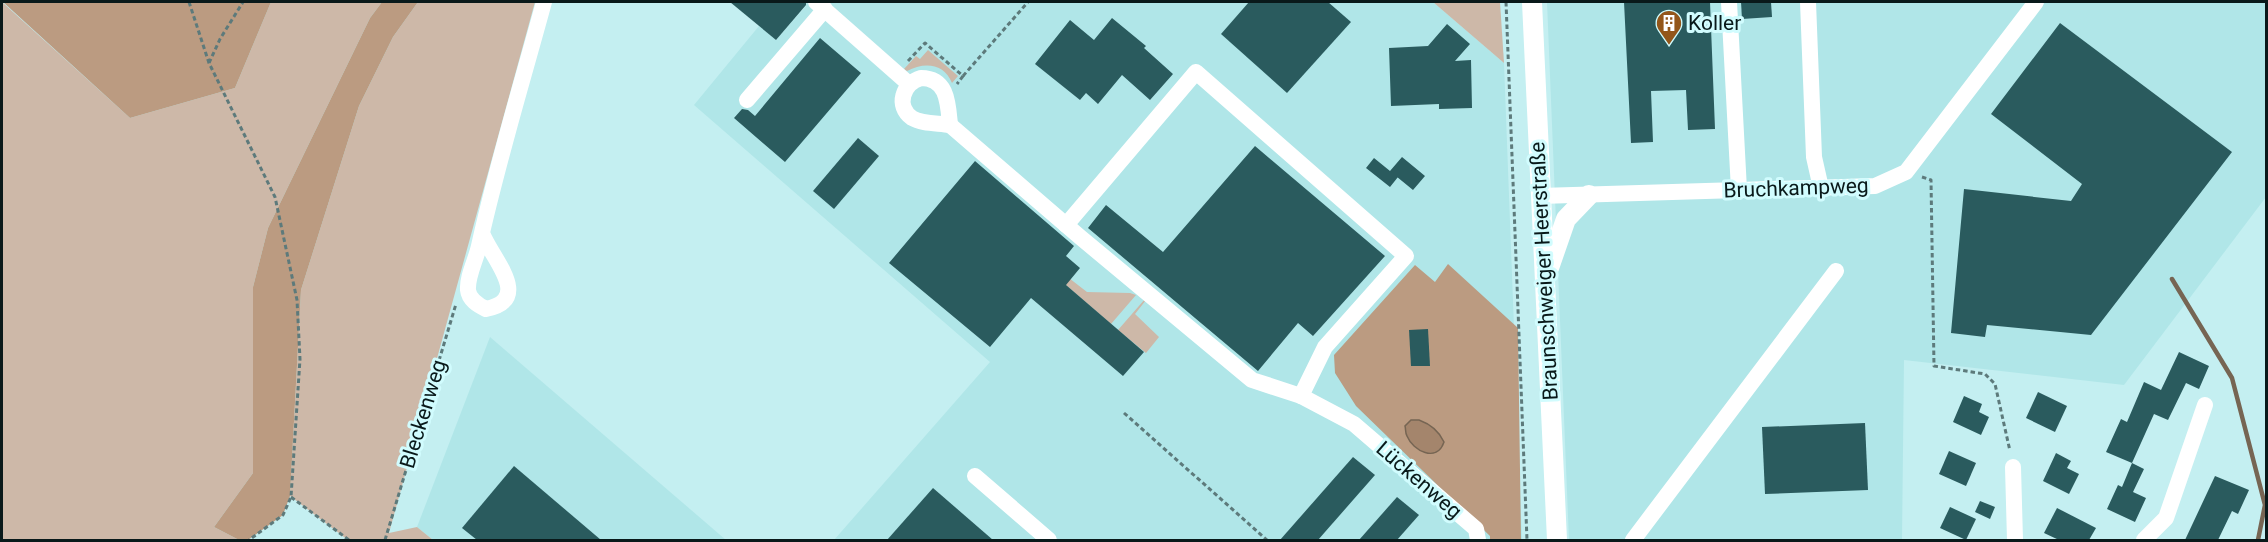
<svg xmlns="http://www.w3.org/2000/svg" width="2268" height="542" font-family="Roboto,sans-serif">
	<rect width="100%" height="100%" fill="#c4eff1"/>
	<g fill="#b0e6e8">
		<polygon points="802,2 1433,2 1504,63 1522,540 834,540 990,362 694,105 759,26 776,40 806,6"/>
		<polygon points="1547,2 2266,2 2266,197 2124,385 1904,360 1902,540 1569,540"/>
		<polygon points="490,337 726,540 433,540 417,527"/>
	</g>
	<g fill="#cdb8a8">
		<polygon points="2,2 130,118 235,88 271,2 382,2 370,18 268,228 253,287 253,473 214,527 239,540 2,540"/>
		<polygon points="418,2 535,2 389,533 417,527 433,540 348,540 290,496 301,290 359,106 393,37"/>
		<polygon points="1433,2 1500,2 1504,63"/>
		<path d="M928,50L958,76L952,83C944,63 924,62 907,71L904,69L916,56L920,59Z"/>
		<polygon points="1056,268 1087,292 1130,293 1136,295 1111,324 1052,273"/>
		<polygon points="1145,299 1146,300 1135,314 1159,337 1146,353 1118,330"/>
	</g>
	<g fill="#bb9b81">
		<polygon points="3,2 271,2 235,88 130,118"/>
		<polygon points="382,2 418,2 393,37 359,106 301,290 290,496 283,515 248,540 239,540 214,527 253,473 253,287 268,228 370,18"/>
		<polygon points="1448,264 1518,328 1521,540 1490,540 1490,536 1356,406 1335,373 1334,355 1415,265 1435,282"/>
	</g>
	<path fill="#a4856c" stroke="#766553" stroke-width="1.5" d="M1419,420C1430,424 1439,431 1444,442C1437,463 1413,451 1407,436C1405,433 1406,429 1405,426L1411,420Z"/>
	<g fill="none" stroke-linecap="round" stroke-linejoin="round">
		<polyline stroke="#766553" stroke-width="4.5" points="2172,279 2232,378 2265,505 2258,540"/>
	</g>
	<g fill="#2a5b5e">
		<polygon points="730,2 806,2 806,5 776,40"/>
		<polygon points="1249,2 1328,2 1351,22 1287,93 1221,34"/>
		<polygon points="1624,2 1710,2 1715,129 1688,130 1686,90 1651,91 1653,142 1631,143"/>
		<polygon points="1741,2 1771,2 1772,17 1742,19"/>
		<polygon points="1112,18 1146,46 1144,48 1173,74 1150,100 1122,75 1098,104 1086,93 1080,100 1035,64 1070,20 1094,40"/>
		<polygon points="2060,23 2232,152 2091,335 1987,325 1985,337 1951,333 1964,189 2071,201 2082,184 1991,114"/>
		<polygon points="1447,24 1470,44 1455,61 1471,60 1472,108 1439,109 1439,104 1391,106 1389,48 1428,46"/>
		<polygon points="820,38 861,73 785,162 734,118 742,109 748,110 755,116"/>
		<polygon points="858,138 879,156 834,209 813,191"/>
		<polygon points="1255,146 1385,256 1313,336 1298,323 1258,371 1088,228 1106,205 1163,252"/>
		<polygon points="1402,157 1425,176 1413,190 1391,172 1398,177 1390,187 1366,168 1374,158 1390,171"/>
		<polygon points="975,161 1074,246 1066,256 1080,268 1066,285 1144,352 1123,376 1031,298 990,347 889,263"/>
		<polygon points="1428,329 1430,366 1411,366 1409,330"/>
		<polygon points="2179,352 2209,366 2199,389 2186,383 2168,420 2154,414 2132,463 2106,452 2121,419 2127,422 2144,382 2161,390"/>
		<polygon points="2038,392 2067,406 2055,432 2026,418"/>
		<polygon points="1964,396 1982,404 1979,412 1989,417 1981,435 1953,422"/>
		<polygon points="1865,423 1868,490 1765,494 1762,427"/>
		<polygon points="1949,451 1976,463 1966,486 1939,474"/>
		<polygon points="2056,453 2071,461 2067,468 2079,474 2069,494 2043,481"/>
		<polygon points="1353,457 1375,475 1318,540 1280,540"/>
		<polygon points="2132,463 2144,469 2133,492 2146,498 2135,522 2107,509 2118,485 2122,487"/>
		<polygon points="514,466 601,540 477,540 462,528"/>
		<polygon points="2215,476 2249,490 2238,514 2232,511 2218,540 2185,540"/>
		<polygon points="933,488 993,540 887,540"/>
		<polygon points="1397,497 1419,515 1397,540 1359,540"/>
		<polygon points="1980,501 1995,507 1990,519 1975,512"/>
		<polygon points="1950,507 1976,519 1966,540 1940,528"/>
		<polygon points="2057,508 2096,528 2089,540 2059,540 2044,533"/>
	</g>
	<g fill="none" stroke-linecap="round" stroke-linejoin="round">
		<g stroke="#5d7a7b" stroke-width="3" stroke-dasharray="4.5 3" stroke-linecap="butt">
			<polyline points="189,2 209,63 275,197 297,300 300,359 291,497 283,515 249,540"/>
			<polyline points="1506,2 1527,540"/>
			<polyline points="908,61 925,43 963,76 957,84"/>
			<polyline points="209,63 220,39 243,2"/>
			<polyline points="963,76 1028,2"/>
			<polyline points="1922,177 1931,180 1934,366 1985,374 1995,384 2010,451"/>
			<polyline points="1124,413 1267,540"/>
			<polyline points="291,497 349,540"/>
			<polyline points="385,540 456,304"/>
		</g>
		<g stroke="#fff" stroke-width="16">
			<polyline points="816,2 909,84"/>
			<polyline points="1729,2 1739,190"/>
			<polyline points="1808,2 1814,157 1821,188"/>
			<path d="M921,78C948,78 948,104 950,125C939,123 922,124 912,118C895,106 903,83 921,78Z"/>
			<polyline points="747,100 825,9"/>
			<polyline points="950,125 1080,237 1252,380 1301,396 1354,424 1476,529 1478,540"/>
			<polyline points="1540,196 1875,186 1906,172 2036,2"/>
			<polyline points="1066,225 1196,72 1406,256 1325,347 1301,396"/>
			<path d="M482,233C491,258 534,299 486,309C478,305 469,300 468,290C467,276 476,260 479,246C497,164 522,83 544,2"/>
			<polyline points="2013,467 2015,540"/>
			<polyline points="975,476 1049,540"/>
			<polyline points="1633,540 1836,271"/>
			<polyline points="2144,540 2166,518 2205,405"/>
		</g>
		<g stroke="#fff" stroke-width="20">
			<polyline points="1532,2 1557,540"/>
			<polyline points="1549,268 1566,219 1589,195"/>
		</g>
	</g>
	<defs>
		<g id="building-pin" transform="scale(1.35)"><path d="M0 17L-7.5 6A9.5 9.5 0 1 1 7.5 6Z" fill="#93561a" stroke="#d1fcfe"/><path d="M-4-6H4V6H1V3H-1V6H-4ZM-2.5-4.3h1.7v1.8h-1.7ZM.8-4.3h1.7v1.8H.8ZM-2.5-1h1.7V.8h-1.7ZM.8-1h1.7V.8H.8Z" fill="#fff"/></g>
	</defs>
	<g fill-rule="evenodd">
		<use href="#building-pin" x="1669" y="23"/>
	</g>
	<g text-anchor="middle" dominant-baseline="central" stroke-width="6" stroke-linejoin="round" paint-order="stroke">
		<g font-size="21" fill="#09191a" stroke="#d1fcfe" text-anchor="start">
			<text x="1688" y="23">Koller</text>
		</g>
		<g font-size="21" fill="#09191a" stroke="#d1fcfe">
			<text transform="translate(1796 188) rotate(-2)">Bruchkampweg</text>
			<text transform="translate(1544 271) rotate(-93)">Braunschweiger Heerstraße</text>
			<text transform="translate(423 414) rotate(-73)">Bleckenweg</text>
			<text transform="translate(1419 480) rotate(41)">Lückenweg</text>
		</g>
	</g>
	<rect width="2268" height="542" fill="none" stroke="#09191a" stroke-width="6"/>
</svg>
